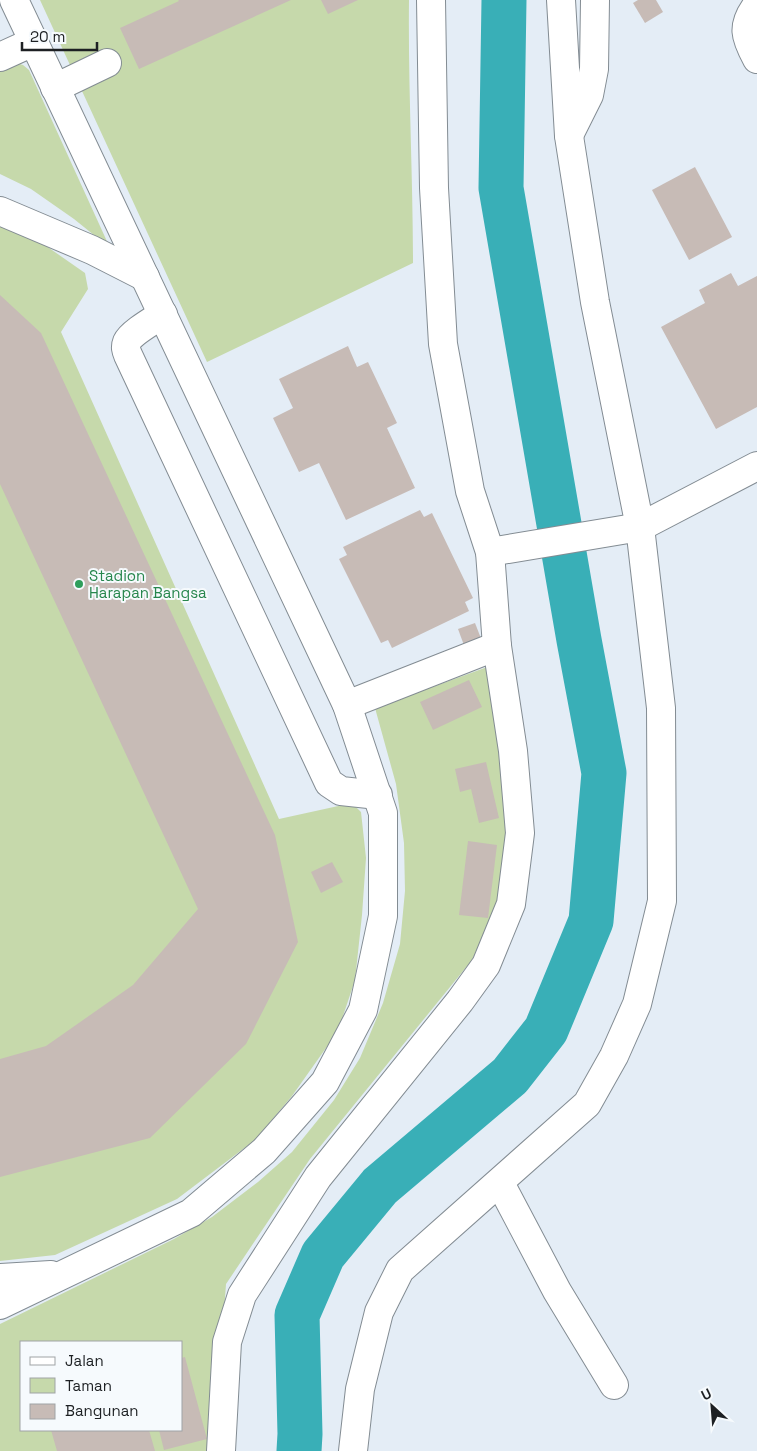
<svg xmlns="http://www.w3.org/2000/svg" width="757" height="1451" font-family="'Space Grotesk',sans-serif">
	<rect width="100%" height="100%" fill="#e4edf6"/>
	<g fill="#c6d9ab" fill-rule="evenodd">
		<path d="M40,0H409C408,88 413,175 413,263L207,362Z"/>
		<polygon points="13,62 23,65 29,70 110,248 74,219 31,189 0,174 0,66"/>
		<polygon points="0,219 39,241 85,273 88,289 61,332 279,819 352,803 361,812 366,858 362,915 355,980 338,1031 292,1096 255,1140 177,1199 55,1255 0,1261"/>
		<path d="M490,666L506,790L507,842L502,894L472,960L310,1159L226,1284L214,1451H0V1324L174,1239L212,1217L258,1182L292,1152L334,1100L360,1058L383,1003L400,944L405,891L404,843L396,784L375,708ZM21,1342H181V1430H21Z"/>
	</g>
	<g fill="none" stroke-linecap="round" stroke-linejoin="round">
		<polyline stroke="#39afb7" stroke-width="45" points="299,1451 300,1434 297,1315 323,1255 380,1186 510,1076 546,1030 591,921 604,773 579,640 501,188 504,0"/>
	</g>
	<g fill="#c7bbb6">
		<polygon points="178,0 291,0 139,69 120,28 179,1"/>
		<polygon points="321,0 358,0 328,14"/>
		<polygon points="638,0 656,0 663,12 645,23 633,3"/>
		<polygon points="695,167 732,237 689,260 652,190"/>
		<polygon points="731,273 738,286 757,276 757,407 716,429 661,327 705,303 699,290"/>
		<polygon points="0,295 41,333 275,835 298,942 246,1044 150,1138 0,1177 0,1059 46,1046 133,985 198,909 0,484"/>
		<polygon points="348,346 357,367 368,362 397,423 387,428 415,488 346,520 319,463 299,472 273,418 293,408 279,379"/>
		<polygon points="420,510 424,517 432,513 473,598 465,602 469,611 392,648 388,640 381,643 339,559 347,555 343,547"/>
		<polygon points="475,623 482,641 465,648 458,629"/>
		<polygon points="469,680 482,707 433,730 420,702"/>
		<polygon points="486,762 499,818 479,823 471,789 460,792 455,769"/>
		<polygon points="468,841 497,845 488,918 459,915"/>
		<polygon points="332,862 343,882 321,893 311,872"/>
		<polygon points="185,1357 207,1439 164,1450 159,1430 181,1430 181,1358"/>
		<polygon points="51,1430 149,1430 155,1451 57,1451"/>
	</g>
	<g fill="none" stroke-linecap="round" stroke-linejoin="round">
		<g stroke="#838c93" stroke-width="30">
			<g id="minor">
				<path d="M757,5C741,26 745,37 757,59"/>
				<polyline points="0,57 33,42"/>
				<polyline points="55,88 107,63"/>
				<polyline points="569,135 589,95 594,69 595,0"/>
				<polyline points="0,211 92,250 145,277"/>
				<path d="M163,314C154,320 131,333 127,342C125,347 126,350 128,355L329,783L341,791L378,795"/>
				<polyline points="490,552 640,527 757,466"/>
				<polyline points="347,705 497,646"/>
				<polyline points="500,1183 557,1291 614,1385"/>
				<polyline points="0,1278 51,1275"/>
				<polyline points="0,1305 191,1213 264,1151 325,1082 363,1010 383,916 383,813 347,705 14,0"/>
				<polyline points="221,1451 227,1342 242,1295 318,1177 460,1001 486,965 511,904 520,833 513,751 497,646 490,552 470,491 443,344 434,188 431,0"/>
				<polyline points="353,1451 360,1389 379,1312 400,1270 587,1104 614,1056 637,1004 662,901 661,708 640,527 595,302 569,136 561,0"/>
			</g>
		</g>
		<use href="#minor" stroke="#fff" stroke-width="28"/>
	</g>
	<circle fill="#2e9e5b" stroke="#f6fafd" stroke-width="2" cx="79" cy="584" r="5"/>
	<g text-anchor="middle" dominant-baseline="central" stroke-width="4" stroke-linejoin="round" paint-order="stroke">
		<g font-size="15" fill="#27864d" stroke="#f6fafd" text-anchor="start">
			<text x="89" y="575">Stadion<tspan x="89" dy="17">Harapan Bangsa</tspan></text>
		</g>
	</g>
	<rect x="20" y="1341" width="162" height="90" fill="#f6fafd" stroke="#9fa3a6"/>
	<rect x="30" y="1357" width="25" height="8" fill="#ffffff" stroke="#9fa3a6"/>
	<text x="65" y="1366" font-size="15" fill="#1d2023">Jalan</text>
	<rect x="30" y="1378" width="25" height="15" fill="#c6d9ab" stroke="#9fa3a6"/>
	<text x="65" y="1391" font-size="15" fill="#1d2023">Taman</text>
	<rect x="30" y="1404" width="25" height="15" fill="#c7bbb6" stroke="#9fa3a6"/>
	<text x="65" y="1416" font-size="15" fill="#1d2023">Bangunan</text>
	<g transform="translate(712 1406) rotate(334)" stroke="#f6fafd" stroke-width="4" paint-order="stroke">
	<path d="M0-4L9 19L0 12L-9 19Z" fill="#1d2023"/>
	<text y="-8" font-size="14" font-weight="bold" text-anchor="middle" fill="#1d2023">U</text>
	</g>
	<path d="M22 42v8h75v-8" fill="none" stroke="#1d2023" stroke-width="2.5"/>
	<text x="30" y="42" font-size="15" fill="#1d2023" stroke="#f6fafd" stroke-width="4" paint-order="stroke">20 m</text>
</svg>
